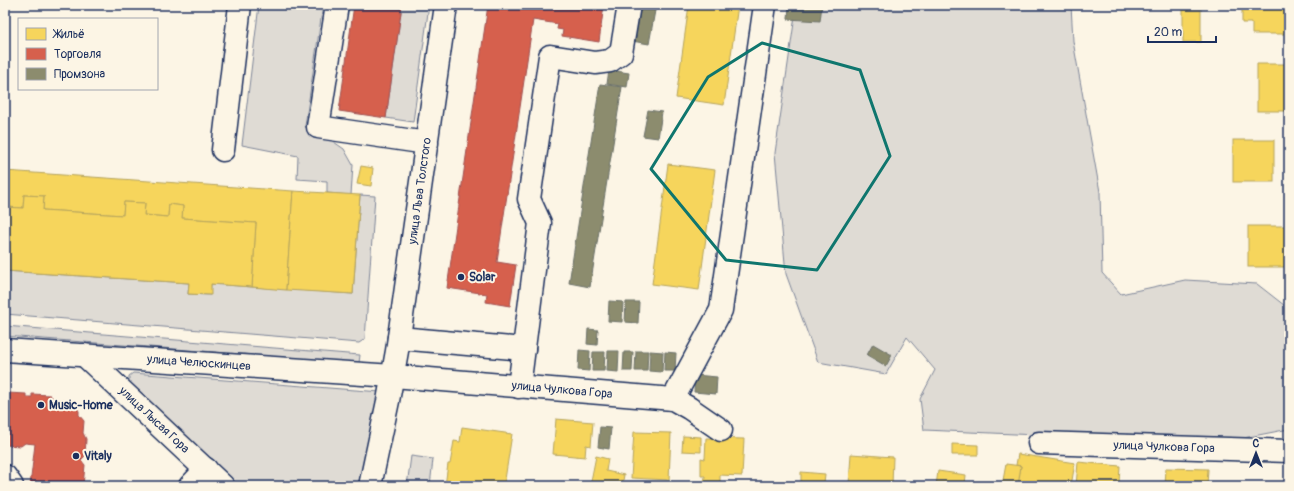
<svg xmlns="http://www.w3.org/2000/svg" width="1294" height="491" font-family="Pangolin,sans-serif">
	<rect width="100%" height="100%" fill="#fcf5e5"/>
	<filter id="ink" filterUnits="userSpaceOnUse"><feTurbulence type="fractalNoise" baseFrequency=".025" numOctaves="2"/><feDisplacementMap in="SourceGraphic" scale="8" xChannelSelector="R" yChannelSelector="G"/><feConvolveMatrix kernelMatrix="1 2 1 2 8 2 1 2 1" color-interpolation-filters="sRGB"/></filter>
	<g filter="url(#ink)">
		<g fill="#dfdbd4" stroke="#7d8599">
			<polygon points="259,5 323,5 305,126 313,138 331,140 344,149 353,165 351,195 327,193 327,181 297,179 298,156 242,145"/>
			<polygon points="402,5 429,5 413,122 386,118"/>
			<polygon points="802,5 1071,5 1073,41 1100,192 1102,273 1121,294 1185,280 1257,284 1289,309 1289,429 1218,443 924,430 920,399 935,370 907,337 886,374 818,362 786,274 775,153 796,9"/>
			<polygon points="360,195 375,196 365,339 359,343 5,314 5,271 189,283 188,294 210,295 211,284 353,294"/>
			<polygon points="5,326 360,355 359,363 5,336"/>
			<polygon points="133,373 381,392 361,486 237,486 129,382 129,376"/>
			<polygon points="411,456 433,459 430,486 407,486"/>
		</g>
		<g fill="#f6d55c" stroke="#b4a35d">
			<polygon points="689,5 738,5 724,105 676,98"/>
			<polygon points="1242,5 1289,5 1289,34 1252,34 1252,23 1242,23"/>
			<rect x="1183" y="10" width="18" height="32"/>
			<rect x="1257" y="64" width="32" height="47"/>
			<rect x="1233" y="140" width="41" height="42"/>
			<polygon points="668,164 715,170 699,290 652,284"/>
			<polygon points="361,166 373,168 371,186 357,184"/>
			<polygon points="5,171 293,191 286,290 252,287 256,223 182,218 183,206 169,204 168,217 144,215 145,203 124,202 123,215 43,210 44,196 24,195 23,208 5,207"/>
			<polygon points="293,191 360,195 353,294 286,290"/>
			<polygon points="24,195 44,196 43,210 123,215 124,202 145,203 144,215 168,217 169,204 183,206 182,218 256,223 252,287 211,284 211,295 188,294 189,283 5,271 5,207 23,208"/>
			<rect x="1248" y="226" width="41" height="41"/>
			<polygon points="556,419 593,422 591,446 586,445 585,457 553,454"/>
			<polygon points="462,427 512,434 504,486 445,486 448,464 450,464 454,441 460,442"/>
			<polygon points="634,432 671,433 669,480 631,478"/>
			<polygon points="683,436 701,437 701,452 682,451"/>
			<polygon points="706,438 744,439 742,476 720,475 720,486 704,486 705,476 701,476 701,458 705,459"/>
			<polygon points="952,444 978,445 978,455 952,455"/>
			<polygon points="851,454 893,457 892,486 862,486 862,485 849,484"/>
			<polygon points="1018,454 1075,463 1071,486 1043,486 1018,482 1021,466 1016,465"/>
			<polygon points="596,456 608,459 606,471 624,475 622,486 590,486"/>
			<polygon points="1078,462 1120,466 1119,483 1124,484 1123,486 1076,486"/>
			<polygon points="1006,464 1021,466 1018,486 1002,486"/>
			<polygon points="1166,468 1208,469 1207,486 1165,486"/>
			<polygon points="938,471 966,475 965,485 975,486 936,486"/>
			<polygon points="801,472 825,474 824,483 838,483 837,486 801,486"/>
		</g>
		<g fill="#d6604d" stroke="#9e5152">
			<polygon points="354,5 402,5 386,118 339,111"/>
			<polygon points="488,5 604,5 599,42 562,36 563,30 557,29 558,24 533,20 497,262 516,265 510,306 486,302 487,294 447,288"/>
			<polygon points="8,393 26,394 26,397 32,397 32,394 50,395 54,399 63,400 70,406 75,405 79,411 79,415 84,421 83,433 86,439 85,456 81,460 85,465 83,486 30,486 35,444 25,443 21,446 5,445 5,396"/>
		</g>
		<g fill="#8c8c6e" stroke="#6a7069">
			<polygon points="639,5 656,5 649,44 632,41"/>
			<polygon points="789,5 822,5 820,21 788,19"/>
			<polygon points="609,70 629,73 627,87 607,84"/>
			<polygon points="600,84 622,87 590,287 569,283"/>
			<polygon points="648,110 662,112 658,138 643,136"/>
			<polygon points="609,301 623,302 622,322 608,321"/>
			<polygon points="626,302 639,302 638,323 625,322"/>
			<polygon points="588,329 598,330 597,345 587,344"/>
			<polygon points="873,344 892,355 886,366 867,355"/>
			<polygon points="579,350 590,351 589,371 578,370"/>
			<polygon points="608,351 619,351 618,372 607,371"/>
			<polygon points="636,351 648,351 647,371 635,371"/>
			<polygon points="650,351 663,352 662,372 649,371"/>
			<polygon points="593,352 605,352 604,371 592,371"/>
			<polygon points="624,352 633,352 632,371 623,371"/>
			<polygon points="665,352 676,353 675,371 664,371"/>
			<polygon points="695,375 717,377 716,394 694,392"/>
			<polygon points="600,427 611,428 609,449 598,447"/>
		</g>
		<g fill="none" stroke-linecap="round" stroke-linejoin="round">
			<g stroke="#1b2f5e" stroke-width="25">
				<g id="minor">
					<polyline points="337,5 318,127 427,143"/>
					<polyline points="223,150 240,5"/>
					<polyline points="399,338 524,349"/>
					<polyline points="5,350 393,376 673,399 689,408 721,430"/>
					<polyline points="84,355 223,486"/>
					<polyline points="519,387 540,223 529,199 550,56 595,63 610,61 621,53 629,5"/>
					<polyline points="673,399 721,310 765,5"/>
					<polyline points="1039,443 1289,451"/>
					<polyline points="5,476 12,486"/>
					<polyline points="190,486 206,469"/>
					<polyline points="370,486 388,401 397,351 446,5"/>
				</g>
			</g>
			<use href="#minor" stroke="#fcf5e5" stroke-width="22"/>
		</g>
	</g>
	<path fill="none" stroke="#0f766e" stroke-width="3" stroke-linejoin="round" d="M762,43L860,70L890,156L817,270L726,260L651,169L708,77Z"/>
	<g fill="#1b2f5e" stroke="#fcf5e5" stroke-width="1.5">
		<circle cx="461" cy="277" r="4"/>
		<circle cx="41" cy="405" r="4"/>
		<circle cx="76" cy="456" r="4"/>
	</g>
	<g text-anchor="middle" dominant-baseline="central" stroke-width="4" stroke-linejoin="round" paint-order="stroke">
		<g font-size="12" fill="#1b2f5e" stroke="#fcf5e5">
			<text transform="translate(420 191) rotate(-82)">улица Льва Толстого</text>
			<text transform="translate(199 363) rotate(4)">улица Челюскинцев</text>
			<text transform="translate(562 390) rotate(5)">улица Чулкова Гора</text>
			<text transform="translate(154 420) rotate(43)">улица Лысая Гора</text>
			<text transform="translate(1164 447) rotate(2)">улица Чулкова Гора</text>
		</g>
		<g font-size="12" font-weight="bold" fill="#1b2f5e" stroke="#fcf5e5" text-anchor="start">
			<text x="469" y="277">Solar</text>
			<text x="49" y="405">Music-Home</text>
			<text x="84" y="456">Vitaly</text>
		</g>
	</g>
	<rect width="1294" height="491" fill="none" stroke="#fcf5e5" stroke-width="20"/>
	<rect x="10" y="10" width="1274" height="471" fill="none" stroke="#1b2f5e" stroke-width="1.5" filter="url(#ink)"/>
	<rect x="18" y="18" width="140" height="72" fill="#fcf5e5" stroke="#a2a6af"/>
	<rect x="26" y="28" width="20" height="12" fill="#f6d55c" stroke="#a2a6af"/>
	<text x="54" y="38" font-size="12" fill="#1b2f5e">Жильё</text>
	<rect x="26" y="48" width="20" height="12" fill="#d6604d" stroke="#a2a6af"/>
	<text x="54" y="58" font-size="12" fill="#1b2f5e">Торговля</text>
	<rect x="26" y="68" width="20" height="12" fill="#8c8c6e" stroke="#a2a6af"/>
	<text x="54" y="78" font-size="12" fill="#1b2f5e">Промзона</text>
	<g transform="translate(1256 453)" stroke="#fcf5e5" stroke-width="3" paint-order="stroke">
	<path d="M0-3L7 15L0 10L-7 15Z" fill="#1b2f5e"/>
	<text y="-6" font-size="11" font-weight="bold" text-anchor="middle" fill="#1b2f5e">С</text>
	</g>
	<path d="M1148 36v6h68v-6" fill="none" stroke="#1b2f5e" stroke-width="2"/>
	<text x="1154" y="36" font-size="12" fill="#1b2f5e" stroke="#fcf5e5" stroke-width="3" paint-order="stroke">20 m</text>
</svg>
